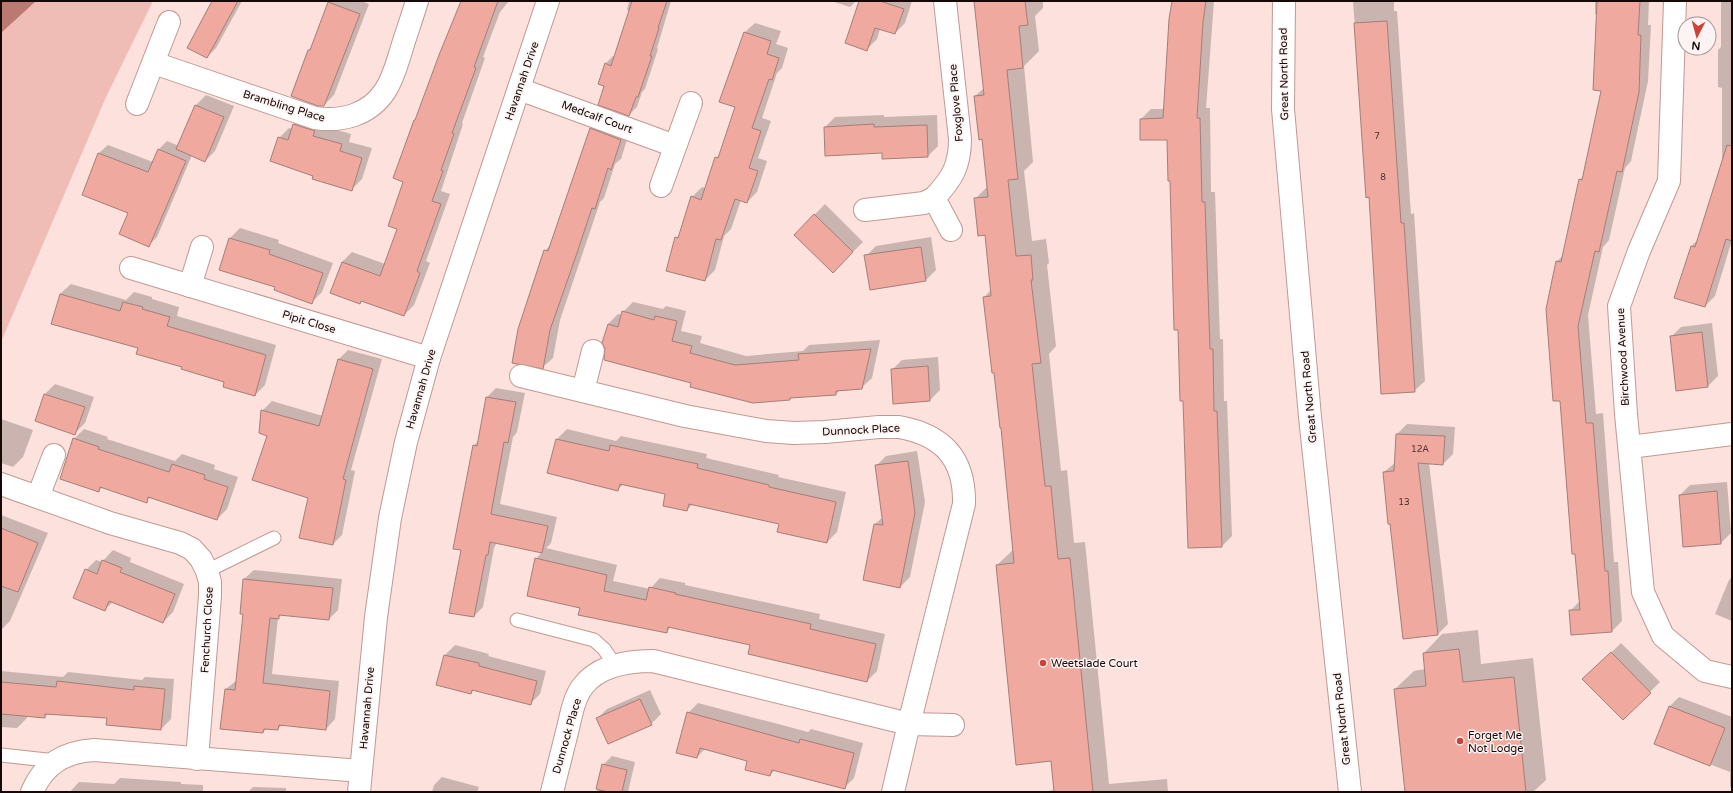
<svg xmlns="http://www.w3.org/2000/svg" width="1733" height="793" font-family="'Varela Round',sans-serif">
	<rect width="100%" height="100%" fill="#fce1dd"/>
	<polygon fill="#efbdb5" points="1,1 153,1 106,97 1,342"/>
	<polygon fill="#bb7a71" points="1,1 36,1 1,33"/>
	<g fill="#0003">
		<polygon points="214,1 242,1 216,48 207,57"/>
		<polygon points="330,1 361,1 369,4 334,95 324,105 309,50 313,46"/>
		<polygon points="462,1 509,1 500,12 483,57 485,58 462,123 463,124 441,191 450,194 426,261 430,263 414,305 404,315 362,300 359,303 342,262 352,252 385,264 398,228 405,182"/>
		<polygon points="629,1 671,1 657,48 658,49 645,89 642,92 637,107 629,115 606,86 605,64 613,56 615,57 630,11 627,10"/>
		<polygon points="831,1 856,1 850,7"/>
		<polygon points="860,1 912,1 905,23 895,33 880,29 877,39 867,49"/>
		<polygon points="975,1 1043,1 1043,8 1035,16 1039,51 1024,66 1033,162 1024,171 1032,241 1046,239 1049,263 1047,265 1056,346 1049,354 1061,471 1067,470 1074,543 1085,542 1109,784 1167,779 1168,792 1040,792 1055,790 1052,760 997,565 1014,549 995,372 984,297 991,290 986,234 975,199 988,186 983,138 975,96 984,88"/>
		<polygon points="1173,1 1214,1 1206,108 1210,108 1211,192 1215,192 1220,339 1223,339 1224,401 1227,401 1232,536 1222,546 1184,400 1168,139 1141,119 1151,109 1165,109"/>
		<polygon points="1353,1 1394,1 1394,11 1397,11 1411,214 1414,213 1425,381 1414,391 1370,196 1367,196"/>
		<polygon points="1595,1 1649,1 1648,25 1651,25 1648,81 1631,161 1625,168 1609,240 1603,247 1588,315 1596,414 1603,413 1614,562 1618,562 1622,621 1612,631 1570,611 1580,601 1561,400 1547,309 1557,261 1564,255 1580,180 1584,175 1602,90 1597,14 1595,14"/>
		<polygon points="1721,1 1732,1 1732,240 1715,296 1705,306 1691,246 1699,239 1722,165 1722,88 1718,87 1718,50 1721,47"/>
		<polygon points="755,23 781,31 776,44 788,48 782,68 777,73 762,118 771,121 758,158 767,161 757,192 747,202 741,200 731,229 724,236 715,270 705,280 676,238 680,234 692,197 702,187 706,188 716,158 720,154 736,107 744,33"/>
		<polygon points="206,95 234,106 215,151 205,161 192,155 157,237 148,246 99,153 108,145 153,162 158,150 167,141 179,146 196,105"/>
		<polygon points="304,114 323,126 351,134 349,142 372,148 362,179 352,189 315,175 279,138 289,128 293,129 294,124"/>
		<polygon points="884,115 884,117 937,115 938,146 928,156 883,152 825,127 835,117"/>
		<polygon points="601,119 630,130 621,159 615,164 604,198 600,202 560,320 553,358 543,367 545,251 551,244 591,129"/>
		<polygon points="825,204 863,242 833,272 795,235"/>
		<polygon points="240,228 279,240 278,243 333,263 322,292 312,302 277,287 220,269 230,238"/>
		<polygon points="931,237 936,270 926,280 871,289 866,256 876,246"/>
		<polygon points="71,284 126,300 134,292 152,297 152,299 179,307 177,316 276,345 265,385 255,395 226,381 183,366 139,347 60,294"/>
		<polygon points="633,302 663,309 666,306 686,311 681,331 702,336 700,343 746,356 803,351 809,345 880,340 872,378 861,388 840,390 836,394 792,397 790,399 693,383 608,324 618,314 622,315 623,312"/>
		<polygon points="1712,323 1718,376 1708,386 1677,390 1671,337 1681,327"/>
		<polygon points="348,350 382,359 351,470 355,471 342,535 333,544 309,498 268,435 262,411 272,401 323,416 339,359"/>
		<polygon points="938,357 940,390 930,400 892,370 902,360"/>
		<polygon points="55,384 94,397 85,423 75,433 36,421 45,394"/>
		<polygon points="496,388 525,393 517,432 513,437 500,504 557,517 551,543 546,548 617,565 613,581 650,589 660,578 685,583 685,585 820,614 819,619 885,634 877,671 867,681 751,645 671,627 666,632 581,607 536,559 542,552 497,542 494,548 483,607 474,616 462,549 474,446 479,440 487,397"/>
		<polygon points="1,419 33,430 23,457 13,467 1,463"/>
		<polygon points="1407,424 1455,427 1453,454 1443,464 1429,463 1448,624 1438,634 1391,523 1384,472 1396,462 1397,434"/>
		<polygon points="84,429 108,437 107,439 175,461 182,454 215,465 214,469 238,477 227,509 217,519 151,497 146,501 103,487 98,491 74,439"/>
		<polygon points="567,429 616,441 621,436 707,454 706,458 779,475 778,477 846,492 837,532 827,542 780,523 693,504 687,510 667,493 624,484 618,489 557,439"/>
		<polygon points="917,451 925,502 910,577 900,587 864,579 875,524 883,517 876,466 886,456"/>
		<polygon points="1727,482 1731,533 1721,543 1680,495 1690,485"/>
		<polygon points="1,515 48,533 10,621 1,630"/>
		<polygon points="113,550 131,558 130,562 184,584 173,612 163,622 113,602 104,610 86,570 96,560 102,562"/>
		<polygon points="254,570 342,579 338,610 329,619 282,614 278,618 272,674 339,681 335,719 326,729 283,724 278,729 267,728 263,732 226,689 237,680 244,614 241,613 244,579"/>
		<polygon points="1732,577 1732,621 1715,614 1729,580"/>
		<polygon points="1478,630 1481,664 1533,658 1546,780 1533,792 1406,792 1395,689 1414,671 1425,669 1424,653 1442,634"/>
		<polygon points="1621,643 1660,682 1623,719 1584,679"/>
		<polygon points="455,645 489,654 488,656 546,671 540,694 530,704 475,689 471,693 445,655"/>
		<polygon points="1,671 63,677 68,672 142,680 145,677 174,679 171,719 161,729 108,718 49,713 45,717 27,716 27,718 17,728 1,727"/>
		<polygon points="650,690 661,714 651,724 597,719 607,709"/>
		<polygon points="1679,697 1732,717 1732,787 1730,787 1730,772 1655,743 1669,707"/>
		<polygon points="698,703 808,732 811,729 863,743 854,778 844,788 775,770 770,775 749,760 705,749 697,757 688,713"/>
		<polygon points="612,756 635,762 628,792 597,792 603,765"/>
		<polygon points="442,777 479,787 477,792 432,792 434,785"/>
		<polygon points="120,778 181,782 181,784 203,785 203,792 70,792 79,782 114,784"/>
		<polygon points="253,787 286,788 286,792 248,792"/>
	</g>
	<g fill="#efa99f" stroke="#a67e79">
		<polygon points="212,1 238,1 207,58 187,48"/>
		<polygon points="461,1 498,1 474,67 476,68 452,133 454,134 441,170 443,171 432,201 441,204 417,271 420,273 404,316 361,301 360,304 330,293 342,262 380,276 397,229 388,226 403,182 393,178 414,120 415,120 439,55"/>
		<polygon points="632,1 667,1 658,28 659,28 650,56 652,56 638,97 636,97 629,116 598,105 604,86 598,84 605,63 611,66"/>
		<polygon points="859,1 880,1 904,9 895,34 875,28 867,51 845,43"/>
		<polygon points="974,1 1025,1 1028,25 1019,26 1023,68 1007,70 1018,179 1008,180 1016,256 1031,255 1033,280 1031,280 1041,363 1032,364 1045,486 1051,486 1058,559 1070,558 1093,792 1054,792 1051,761 1016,765 996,565 1014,563 1001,428 1000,428 994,373 992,373 983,297 991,296 985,235 978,236 974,198 988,197 982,139 979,140 974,96 984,95"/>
		<polygon points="1172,1 1206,1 1203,22 1197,118 1200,118 1202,202 1205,202 1210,349 1213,349 1214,411 1217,411 1222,547 1188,548 1183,401 1180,401 1178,330 1174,330 1170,181 1168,181 1167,140 1140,140 1140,119 1163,118 1169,19"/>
		<polygon points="1597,1 1640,1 1638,35 1641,35 1639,92 1622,172 1617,171 1599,252 1595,251 1578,326 1586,423 1593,423 1605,571 1608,571 1612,632 1571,635 1569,610 1580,610 1575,554 1572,554 1560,401 1553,401 1546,309 1556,261 1561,262 1579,179 1582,180 1601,91 1593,90"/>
		<polygon points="328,2 360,14 324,106 318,106 291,96 308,50 310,50"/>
		<polygon points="1387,21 1401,223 1404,223 1415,392 1381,394 1369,197 1366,198 1354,23"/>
		<polygon points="744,32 771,41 767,54 779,58 772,80 769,79 752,128 761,131 749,168 758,171 747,203 735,199 721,240 716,239 705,281 666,271 675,237 678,238 691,196 701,200 715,157 718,158 735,107 719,102"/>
		<polygon points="195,105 224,117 205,162 176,149"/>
		<polygon points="293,124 315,131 313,136 342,144 340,151 362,158 352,191 312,179 313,176 270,161 278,137 288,140"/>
		<polygon points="874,124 874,127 927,125 928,157 882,159 882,153 825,156 824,127"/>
		<polygon points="590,128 621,140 611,170 608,168 595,209 592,208 576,256 550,330 543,369 512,363 518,329 544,250 548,251"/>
		<polygon points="1727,145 1732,146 1732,241 1726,239 1705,307 1674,298 1691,246 1695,247"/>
		<polygon points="158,149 186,161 149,247 119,234 128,213 82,195 98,153 148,172"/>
		<polygon points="814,214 853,252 833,273 794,235"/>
		<polygon points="229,238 270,250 269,254 323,273 312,304 274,290 275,287 219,270"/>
		<polygon points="921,247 926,281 870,290 864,255"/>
		<polygon points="60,294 120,311 123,302 143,307 142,309 170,317 167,326 266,355 255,396 223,387 224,382 181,369 182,367 136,354 138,348 51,324"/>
		<polygon points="622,311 654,320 655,316 677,321 672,341 692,346 690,353 735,365 799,360 798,354 871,349 862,389 836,391 836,395 790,398 790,400 753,403 690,387 691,383 604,360 605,348 602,343 608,324 618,327"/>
		<polygon points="1702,332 1708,387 1676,391 1670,336"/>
		<polygon points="338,359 373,369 343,479 346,480 333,545 299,538 308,498 252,480 267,436 259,433 261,410 319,426"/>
		<polygon points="928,366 930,401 893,404 891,369"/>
		<polygon points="44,394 85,407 75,435 35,421"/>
		<polygon points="486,397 516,402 508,443 504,442 491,514 548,526 542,553 490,542 488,555 486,555 474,617 449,613 461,550 453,549 473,445 477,446"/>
		<polygon points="1396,434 1445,436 1443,465 1418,463 1438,635 1403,639 1390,524 1388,524 1383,472 1394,471"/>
		<polygon points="73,438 99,447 98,449 169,472 172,464 205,475 204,479 228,487 217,520 148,497 147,503 100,487 99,492 60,479"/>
		<polygon points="556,439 609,451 610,445 698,464 697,468 769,485 769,487 836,502 827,543 777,532 779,524 689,504 687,511 663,506 665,494 620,484 618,491 547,473"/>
		<polygon points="908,461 915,513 900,588 863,580 874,524 883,525 875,465"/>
		<polygon points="1717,491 1721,544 1683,547 1679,495"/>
		<polygon points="1,528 38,543 18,592 1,586"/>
		<polygon points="535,558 607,575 604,591 646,600 649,587 676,593 675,594 811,624 810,629 876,644 867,682 748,654 750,645 668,627 667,633 578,615 580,608 527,596"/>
		<polygon points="102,560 122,568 120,572 175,594 163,623 109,601 105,611 73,598 85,569 97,574"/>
		<polygon points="243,579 333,588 329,620 279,615 279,619 270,618 263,683 330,691 326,730 279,725 278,730 264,729 263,733 220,729 225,689 235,690 243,614 240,614"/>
		<polygon points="1459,649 1463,682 1514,677 1526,792 1405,792 1394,689 1426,686 1423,653"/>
		<polygon points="1611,652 1651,693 1623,720 1582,679"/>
		<polygon points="444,655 479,663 479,666 537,681 531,705 472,690 471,694 436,685"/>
		<polygon points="57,681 134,690 134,686 165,689 161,730 106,725 107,718 45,714 45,718 1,714 1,682 56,687"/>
		<polygon points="640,699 652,725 608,744 596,718"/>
		<polygon points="1669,706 1725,728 1710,766 1654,744"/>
		<polygon points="687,712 799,743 800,739 854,753 845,789 772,770 770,776 745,770 747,761 700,748 697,758 676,753"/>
		<polygon points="602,764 627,770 622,792 608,792 596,789"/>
	</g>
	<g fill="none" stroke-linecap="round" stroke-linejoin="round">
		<g stroke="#c19993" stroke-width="15">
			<g id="service">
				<polyline points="207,571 274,538"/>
				<polyline points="517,620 594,640 604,649 615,665"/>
				<polyline points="1,755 56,761"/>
			</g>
		</g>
		<g stroke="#c19993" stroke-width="24">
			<g id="minor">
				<polyline points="1675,1 1669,181 1639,251 1619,306 1626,414 1643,592 1663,636 1705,671 1732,677"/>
				<path d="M154,63L315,118C342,122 369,115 385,91C393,79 397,64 401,51C406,34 412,18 417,1"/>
				<polyline points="519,89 675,146"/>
				<polyline points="137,104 169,22"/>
				<polyline points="661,186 691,103"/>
				<path d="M934,198C952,179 960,166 960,139L945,1"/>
				<polyline points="865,210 924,203 934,198 951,230"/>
				<polyline points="131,268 429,358"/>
				<polyline points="190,286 202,247"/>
				<path d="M521,376L685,416L766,431L794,433L825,432L879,427H899C943,435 965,458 964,504L909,724L893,792"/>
				<polyline points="583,391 593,351"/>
				<polyline points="1630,447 1732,434"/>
				<polyline points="1,484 110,523 180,543 192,549 201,559 207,571 210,582 210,596 197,759"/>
				<polyline points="38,497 54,455"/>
				<path d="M32,792C44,764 64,752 94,750L361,771"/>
				<polyline points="359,792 376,617 390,518 406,442 429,358 548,1"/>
				<path d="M552,792C557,772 562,752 567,732C571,717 573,699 583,686C599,665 628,661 653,661L909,724L953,725"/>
			</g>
		</g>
		<g stroke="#c19993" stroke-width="24">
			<polyline id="secondary" points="1284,1 1283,109 1310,417 1350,792"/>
		</g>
		<use href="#service" stroke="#fff" stroke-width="13"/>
		<use href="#minor" stroke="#fff" stroke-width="22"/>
		<use href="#secondary" stroke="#fff" stroke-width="22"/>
	</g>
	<g fill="#cf4137" stroke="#fcf3f2" stroke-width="1.5">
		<circle cx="1043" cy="663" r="4"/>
		<circle cx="1460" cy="741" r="4"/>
	</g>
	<g text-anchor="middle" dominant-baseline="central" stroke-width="3" stroke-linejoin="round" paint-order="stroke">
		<g font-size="9" fill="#4c302c">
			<text x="1377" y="136">7</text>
			<text x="1383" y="177">8</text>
			<text x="1420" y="449">12A</text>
			<text x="1404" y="502">13</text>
		</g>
		<g font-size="11" fill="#150806" stroke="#fcf3f2">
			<text transform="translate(1284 74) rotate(-91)">Great North Road</text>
			<text transform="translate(522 81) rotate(-71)">Havannah Drive</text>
			<text transform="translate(956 103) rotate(-95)">Foxglove Place</text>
			<text transform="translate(284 106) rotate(17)">Brambling Place</text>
			<text transform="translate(597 117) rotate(20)">Medcalf Court</text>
			<text transform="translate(309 322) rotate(17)">Pipit Close</text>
			<text transform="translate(1623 357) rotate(-93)">Birchwood Avenue</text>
			<text transform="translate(421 389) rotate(-74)">Havannah Drive</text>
			<text transform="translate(1309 397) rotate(-95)">Great North Road</text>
			<text transform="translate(861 430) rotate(-3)">Dunnock Place</text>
			<text transform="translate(207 630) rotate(-87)">Fenchurch Close</text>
			<text transform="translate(367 708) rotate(-85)">Havannah Drive</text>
			<text transform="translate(1342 719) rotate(-96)">Great North Road</text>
			<text transform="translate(567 736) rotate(-74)">Dunnock Place</text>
		</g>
		<g font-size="11" fill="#150806" stroke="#fcf3f2" text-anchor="start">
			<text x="1051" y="663">Weetslade Court</text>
			<text x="1468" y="735">Forget Me<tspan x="1468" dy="13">Not Lodge</tspan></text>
		</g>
	</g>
	<rect width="1733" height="793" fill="none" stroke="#150806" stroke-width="4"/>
	<g transform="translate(1697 36) rotate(186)"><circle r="19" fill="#fcf3f2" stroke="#a09594"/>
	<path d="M0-3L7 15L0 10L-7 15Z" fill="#cf4137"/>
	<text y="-6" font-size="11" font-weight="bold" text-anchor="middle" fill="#150806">N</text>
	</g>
</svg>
